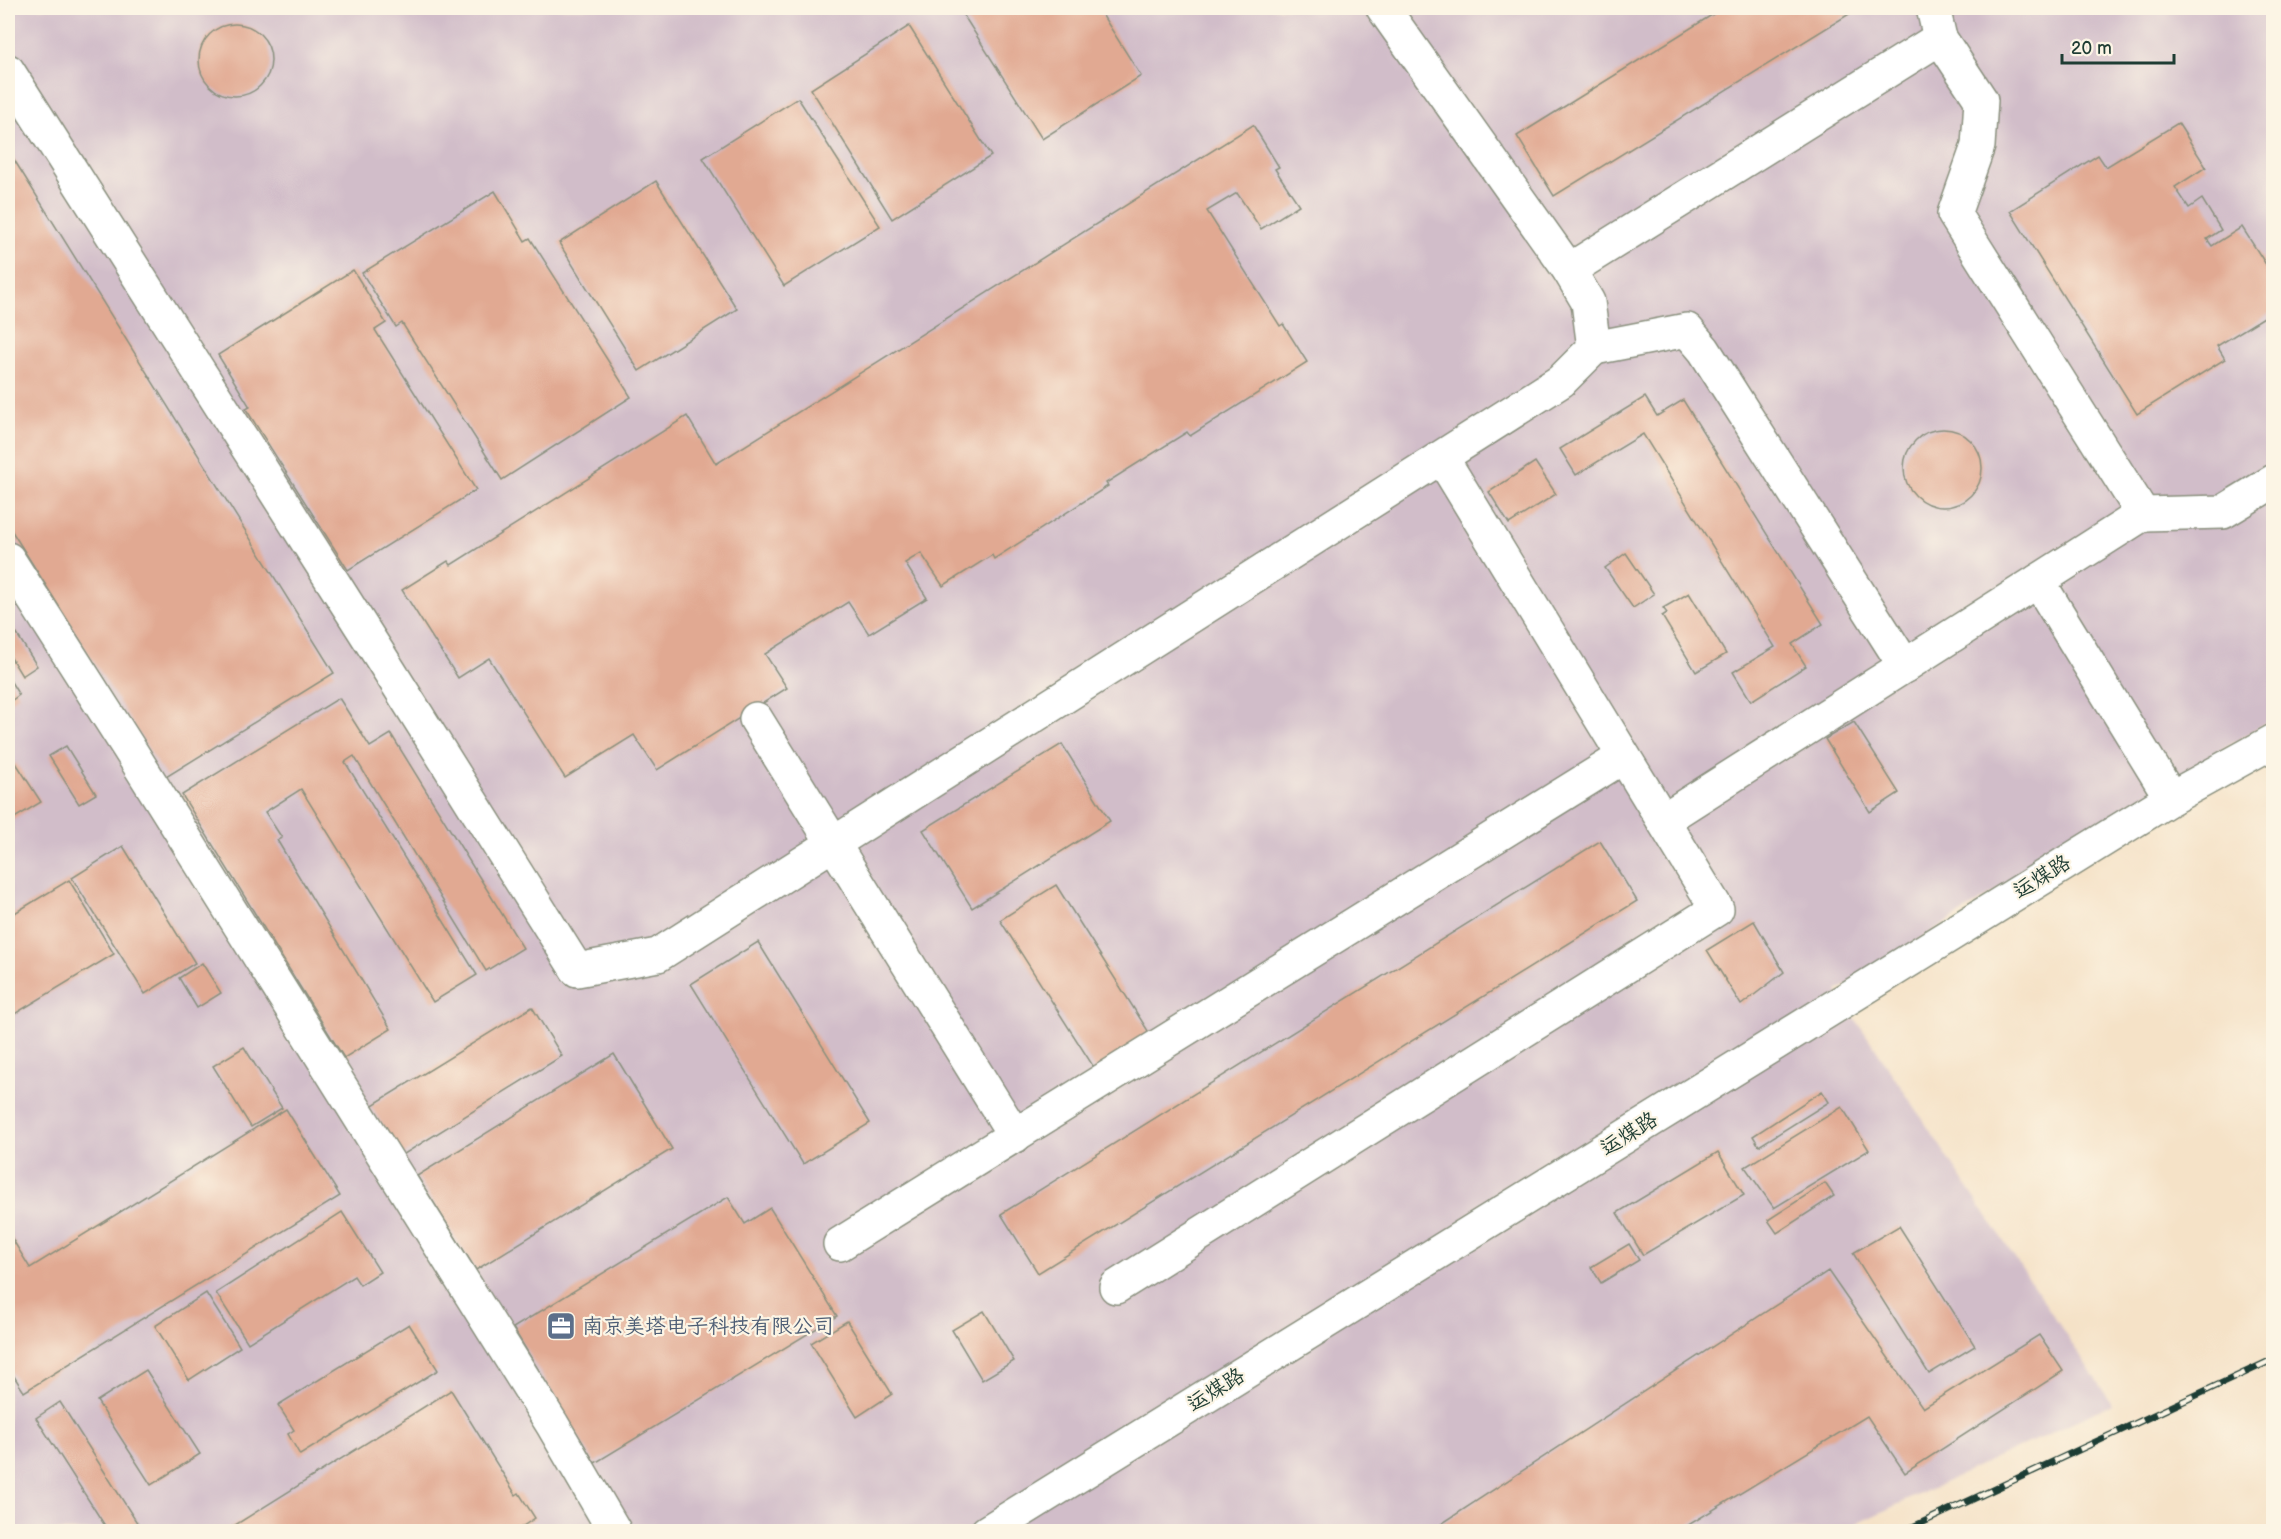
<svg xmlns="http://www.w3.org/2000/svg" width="2281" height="1539" font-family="'Balsamiq Sans','LXGW WenKai TC',sans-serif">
	<rect width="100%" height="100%" fill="#fcf5e5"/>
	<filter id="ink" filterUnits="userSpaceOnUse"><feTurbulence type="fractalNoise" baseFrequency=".0167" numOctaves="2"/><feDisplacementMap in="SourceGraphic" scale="12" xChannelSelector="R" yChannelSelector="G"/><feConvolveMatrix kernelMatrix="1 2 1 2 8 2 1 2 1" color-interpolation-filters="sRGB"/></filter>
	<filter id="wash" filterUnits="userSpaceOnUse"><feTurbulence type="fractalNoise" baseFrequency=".008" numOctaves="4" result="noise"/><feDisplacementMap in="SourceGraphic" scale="24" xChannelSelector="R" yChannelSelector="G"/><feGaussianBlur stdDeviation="1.35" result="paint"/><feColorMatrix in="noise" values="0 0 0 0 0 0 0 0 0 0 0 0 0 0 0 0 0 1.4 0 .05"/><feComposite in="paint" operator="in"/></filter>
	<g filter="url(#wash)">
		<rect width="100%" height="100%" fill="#f5e2c7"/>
		<polygon fill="#d1bdc9" points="8,8 2273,8 2273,718 1837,991 2112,1404 1841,1531 8,1531"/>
		<g id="blocks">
			<g fill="#e1a992">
				<polygon points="959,8 1098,8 1141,76 1042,139"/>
				<polygon points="1723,8 1859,8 1554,196 1517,136"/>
				<circle cx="235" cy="60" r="36"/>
				<polygon points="909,26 991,156 892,219 811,89"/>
				<polygon points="798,98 880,226 784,286 703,158"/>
				<polygon points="2178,123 2206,167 2175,187 2189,208 2202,199 2221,230 2207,239 2212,246 2242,227 2274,277 2274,311 2217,346 2225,359 2137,414 2010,211 2098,155 2106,167"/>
				<polygon points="1253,125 1279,167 1275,169 1299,205 1261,229 1237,193 1207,211 1280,326 1283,324 1307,362 1190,436 1187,432 1106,483 1108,486 994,559 992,555 943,586 921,553 905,563 927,598 869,634 848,602 765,654 787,688 657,770 634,735 565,778 489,658 458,678 402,590 448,561 451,565 687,416 716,464"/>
				<polygon points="8,150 334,673 166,777 8,525"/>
				<polygon points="656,181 737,309 639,371 559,243"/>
				<polygon points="495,191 525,241 530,238 631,397 502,480 402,323 396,327 362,273"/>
				<polygon points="353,270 386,323 375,330 476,490 348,570 246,409 250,407 218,355"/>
				<polygon points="1645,397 1657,416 1683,400 1823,624 1792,644 1806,666 1751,701 1733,672 1775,647 1643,434 1576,475 1560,449"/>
				<circle cx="1943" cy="468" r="39"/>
				<polygon points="1535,462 1556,494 1509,524 1489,492"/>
				<polygon points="1626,553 1654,594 1633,608 1605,568"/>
				<polygon points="1689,593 1726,654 1696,672 1662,616 1667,613 1663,608"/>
				<polygon points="13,628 37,666 22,676 8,653 8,632"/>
				<polygon points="8,677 19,695 8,703"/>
				<polygon points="339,698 370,747 391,734 523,948 486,971 354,756 345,762 477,975 433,1002 301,789 265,812 282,838 277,840 391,1029 344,1058 182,795"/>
				<polygon points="1854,722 1899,793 1870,812 1825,739"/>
				<polygon points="1062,744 1110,821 972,908 923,830"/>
				<polygon points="66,746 96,794 79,804 49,756"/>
				<polygon points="16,763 41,802 8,822 8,769"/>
				<polygon points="1600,841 1637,901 1038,1273 1001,1214"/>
				<polygon points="123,846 195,963 145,994 72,878"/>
				<polygon points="69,880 114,954 8,1018 8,917"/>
				<polygon points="1056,885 1155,1042 1100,1077 1000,920"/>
				<polygon points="1754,921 1784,972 1741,1005 1707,950"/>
				<polygon points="758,942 870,1123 803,1164 691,984"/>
				<polygon points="202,963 221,993 197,1008 179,978"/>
				<polygon points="532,1007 562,1056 401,1156 371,1106"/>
				<polygon points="244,1047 282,1108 251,1127 213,1066"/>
				<polygon points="614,1054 672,1149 476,1270 417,1176"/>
				<polygon points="1822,1091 1829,1102 1759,1146 1753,1136"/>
				<polygon points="1842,1107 1869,1150 1774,1208 1745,1167"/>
				<polygon points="286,1109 340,1196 24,1392 8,1367 8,1232 30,1268"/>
				<polygon points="1718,1152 1744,1195 1643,1255 1617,1213"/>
				<polygon points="1825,1183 1834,1196 1777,1233 1768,1220"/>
				<polygon points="728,1197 745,1224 770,1208 837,1316 595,1463 513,1328"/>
				<polygon points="342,1212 380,1272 360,1285 354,1276 248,1343 216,1293"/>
				<polygon points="1899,1226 1975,1346 1929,1374 1853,1253"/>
				<polygon points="1629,1244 1639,1260 1601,1283 1591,1267"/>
				<polygon points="1828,1271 1923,1408 2039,1335 2063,1371 1905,1473 1867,1416 1677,1532 1429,1532"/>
				<polygon points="206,1293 240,1347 189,1380 155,1326"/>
				<polygon points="984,1311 1014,1361 982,1380 952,1330"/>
				<polygon points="847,1321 892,1394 857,1417 811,1343"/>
				<polygon points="409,1324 438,1370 300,1455 288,1434 294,1430 278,1405"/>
				<polygon points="146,1370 200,1454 151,1485 97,1401"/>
				<polygon points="451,1390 516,1495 519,1493 535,1518 514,1532 224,1532"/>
				<polygon points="60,1402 143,1532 109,1532 36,1418"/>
			</g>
		</g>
	</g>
	<g filter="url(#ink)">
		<use href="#blocks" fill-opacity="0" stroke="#8a907e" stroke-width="1.5"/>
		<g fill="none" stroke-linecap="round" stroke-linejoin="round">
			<g stroke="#8a907e" stroke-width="36">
				<g id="minor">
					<polyline points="1933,8 1940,38 1981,100 1978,146 1954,214 2143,514 2223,512 2274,481"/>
					<polyline points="8,71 380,656 577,970 658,955 1561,381 1594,348 1588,302 1569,270 1383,8"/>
					<polyline points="1569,270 1940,38"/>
					<polyline points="1594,348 1687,330 1704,350 1905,666"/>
					<polyline points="8,559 128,747 552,1424 615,1532"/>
					<polyline points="2038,581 2171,798"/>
					<polyline points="756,719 1015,1136"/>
					<polyline points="1663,820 2143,514"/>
					<polyline points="840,1244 1623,757"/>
					<polyline points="1116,1287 1717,909 1442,458"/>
					<polyline points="987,1532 2171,798 2274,741"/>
				</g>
			</g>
			<use href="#minor" stroke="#fff" stroke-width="33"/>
			<g stroke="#1f3d34" stroke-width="7">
				<polyline id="rail" points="1902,1532 2274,1359"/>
			</g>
			<use href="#rail" stroke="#fcf5e5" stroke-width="4.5" stroke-dasharray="14" stroke-linecap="butt"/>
		</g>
	</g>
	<defs>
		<g id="office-square" transform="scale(1.5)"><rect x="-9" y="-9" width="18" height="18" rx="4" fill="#5c6f8a" stroke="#fcf5e5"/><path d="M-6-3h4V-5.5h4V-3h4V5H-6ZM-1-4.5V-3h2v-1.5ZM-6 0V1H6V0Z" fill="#fff"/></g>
	</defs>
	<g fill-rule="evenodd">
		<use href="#office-square" x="561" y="1326"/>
	</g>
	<g text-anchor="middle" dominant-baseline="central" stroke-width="4.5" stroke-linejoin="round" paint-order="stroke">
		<g font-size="21" fill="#1f3d34" stroke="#fcf5e5">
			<text transform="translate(2042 877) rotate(-32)">运煤路</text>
			<text transform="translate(1629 1134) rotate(-32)">运煤路</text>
			<text transform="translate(1216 1390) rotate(-32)">运煤路</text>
		</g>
		<g font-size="21" fill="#4e5e75" stroke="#fcf5e5" text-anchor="start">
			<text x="582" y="1326">南京美塔电子科技有限公司</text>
		</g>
	</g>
	<rect width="2281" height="1539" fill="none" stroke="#fcf5e5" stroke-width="30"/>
	<path d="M2062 54v9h112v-9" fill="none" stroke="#1f3d34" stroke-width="3"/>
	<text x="2071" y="54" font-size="18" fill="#1f3d34" stroke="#fcf5e5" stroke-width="4.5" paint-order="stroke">20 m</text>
</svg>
